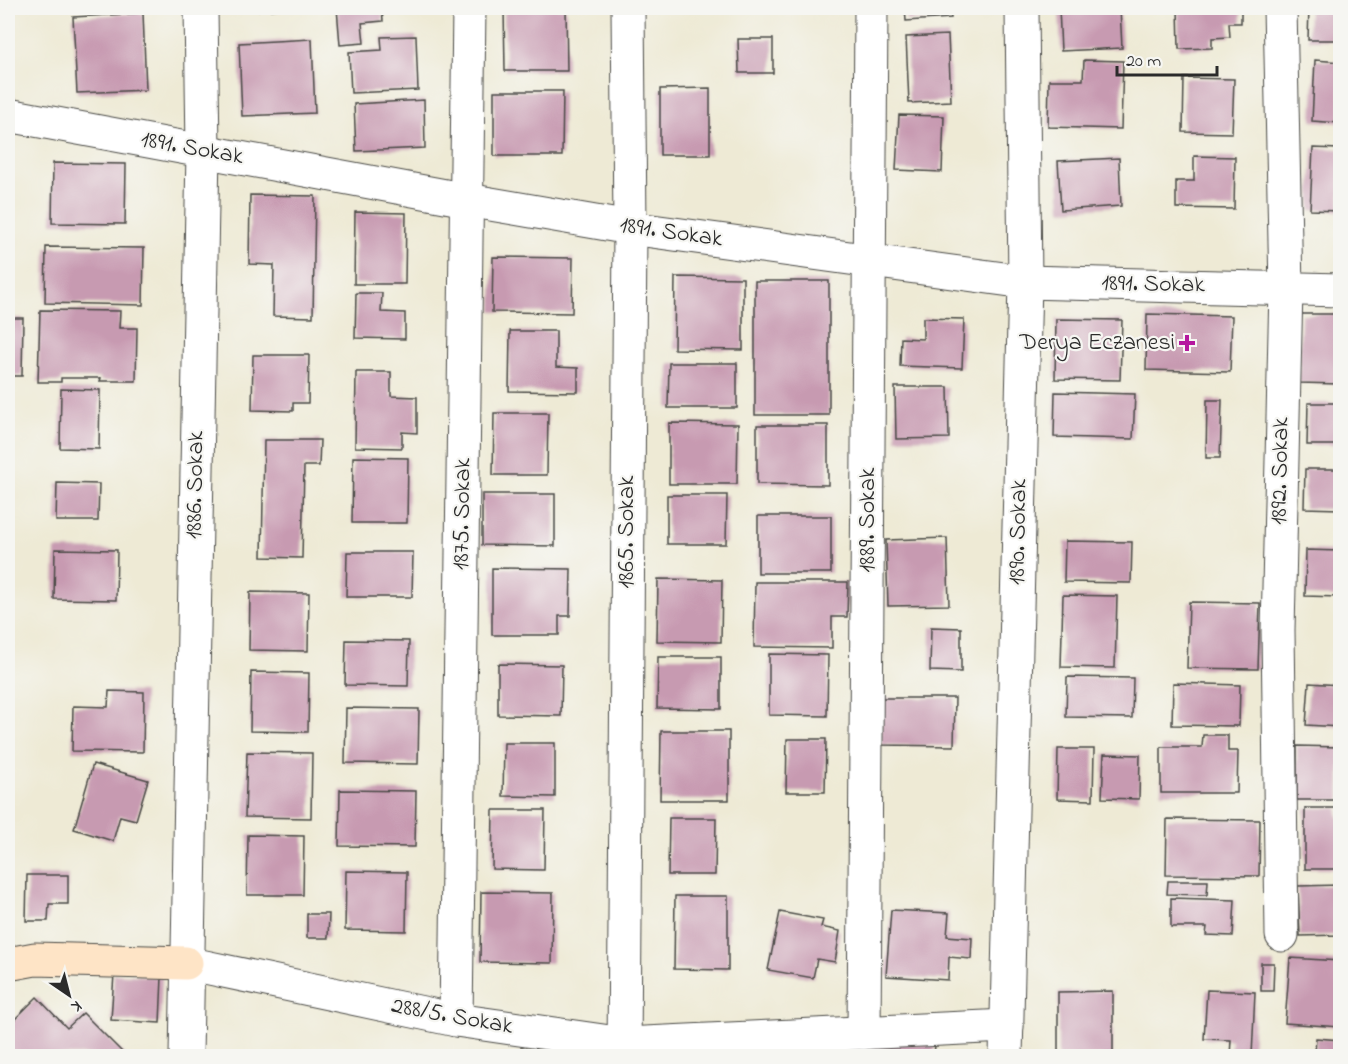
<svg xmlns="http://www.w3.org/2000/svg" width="1348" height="1064" font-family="'Indie Flower',sans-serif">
	<rect width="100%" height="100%" fill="#f6f6f2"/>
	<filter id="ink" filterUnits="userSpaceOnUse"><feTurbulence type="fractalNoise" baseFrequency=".0167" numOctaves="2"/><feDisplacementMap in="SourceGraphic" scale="12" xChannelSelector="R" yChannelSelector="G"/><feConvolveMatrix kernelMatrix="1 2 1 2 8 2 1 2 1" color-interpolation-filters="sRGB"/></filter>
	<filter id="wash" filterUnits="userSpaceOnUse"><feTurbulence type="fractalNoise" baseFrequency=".008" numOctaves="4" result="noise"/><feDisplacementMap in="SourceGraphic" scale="24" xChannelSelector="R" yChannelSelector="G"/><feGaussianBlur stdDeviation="1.35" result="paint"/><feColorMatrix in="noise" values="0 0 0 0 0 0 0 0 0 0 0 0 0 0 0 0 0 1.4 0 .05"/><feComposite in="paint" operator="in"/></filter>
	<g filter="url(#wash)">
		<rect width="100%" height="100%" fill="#eeead5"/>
		<g id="blocks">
			<g fill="#c79ab1">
				<polygon points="245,8 281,8 281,9 245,11"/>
				<polygon points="337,8 382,8 383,21 362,23 364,43 340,45"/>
				<polygon points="504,8 566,8 567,71 505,71"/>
				<polygon points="905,8 950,8 951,18 906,21"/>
				<polygon points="1059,8 1120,8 1122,48 1061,51"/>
				<polygon points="1178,8 1241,8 1241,23 1229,23 1230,37 1212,38 1212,48 1179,49"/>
				<polygon points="1309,8 1340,8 1340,40 1308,40"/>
				<polygon points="143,13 146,90 77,93 73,17"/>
				<polygon points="948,35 951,101 909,103 906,37"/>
				<polygon points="416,36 418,90 351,93 349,52 382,50 381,37"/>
				<polygon points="312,39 315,113 242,116 239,43"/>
				<polygon points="738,39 773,39 773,73 739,73"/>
				<polygon points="1084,60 1123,61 1121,129 1048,127 1049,80 1083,80"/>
				<polygon points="1315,60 1340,62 1340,123 1312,121"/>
				<polygon points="1184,78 1234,79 1232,133 1183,132"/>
				<polygon points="710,88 710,155 660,155 660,89"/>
				<polygon points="494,91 563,91 562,156 494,156"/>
				<polygon points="424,100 425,148 356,151 354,104"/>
				<polygon points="899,115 944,116 942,172 896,170"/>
				<polygon points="1313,148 1340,149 1340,211 1310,210"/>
				<polygon points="1194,156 1235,157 1234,209 1176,208 1176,181 1194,181"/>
				<polygon points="1119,158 1121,206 1061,210 1058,161"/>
				<polygon points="53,163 126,164 125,224 52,223"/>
				<polygon points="250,195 315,196 313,317 273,316 274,265 249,264"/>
				<polygon points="355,212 406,213 405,284 354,284"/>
				<polygon points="46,247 144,248 143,305 45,303"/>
				<polygon points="493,257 573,258 572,313 492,312"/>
				<polygon points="675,277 743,278 743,350 674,349"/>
				<rect x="755" y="281" width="74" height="134"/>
				<polygon points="356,293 382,293 381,312 405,313 405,339 355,338"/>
				<polygon points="40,310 120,311 119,328 137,328 136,381 100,381 101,378 61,378 61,382 38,382"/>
				<polygon points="1147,314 1232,316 1230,372 1146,370"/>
				<polygon points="1301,314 1340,314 1340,384 1299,383"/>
				<polygon points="8,318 23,318 22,376 8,376"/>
				<polygon points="923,318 964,319 962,368 900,366 901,338 923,339"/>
				<polygon points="1056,319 1122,320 1120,380 1055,379"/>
				<polygon points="510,331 556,331 556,367 578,368 578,392 509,391"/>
				<polygon points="253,355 309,355 308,403 293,403 293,411 252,410"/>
				<polygon points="669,363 737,363 737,408 668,408"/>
				<polygon points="356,372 391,372 391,396 417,397 417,433 402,432 402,448 355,447"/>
				<polygon points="895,387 948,387 949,438 896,439"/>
				<polygon points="61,389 100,390 99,449 60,448"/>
				<polygon points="1055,392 1135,394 1133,439 1054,437"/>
				<polygon points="1207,400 1222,400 1220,458 1206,458"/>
				<polygon points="1308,403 1340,403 1340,445 1307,445"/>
				<polygon points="494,413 548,413 547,475 493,475"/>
				<polygon points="669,423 738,424 737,484 669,484"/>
				<polygon points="757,425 828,425 828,485 757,484"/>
				<polygon points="264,440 320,440 319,466 304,466 302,558 262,557"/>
				<polygon points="353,457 408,458 407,523 352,523"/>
				<polygon points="1305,469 1340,469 1340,509 1304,508"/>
				<polygon points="57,483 99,484 98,521 56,521"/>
				<polygon points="482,494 555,494 555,546 482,545"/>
				<polygon points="667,495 727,495 726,544 667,544"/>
				<rect x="758" y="516" width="73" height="57"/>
				<polygon points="947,538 949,605 888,606 886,540"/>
				<polygon points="1065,541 1132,542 1131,583 1064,582"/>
				<polygon points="55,549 117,550 116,600 54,599"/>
				<polygon points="1306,550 1340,551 1340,597 1305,596"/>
				<polygon points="347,552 413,552 412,597 346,597"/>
				<polygon points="492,568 571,569 570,616 559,616 559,635 492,635"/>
				<polygon points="658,579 722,580 721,642 657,641"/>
				<polygon points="755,582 848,582 847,617 832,617 832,648 754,647"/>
				<polygon points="250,592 309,593 308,651 249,650"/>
				<polygon points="1063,595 1117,596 1115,668 1061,667"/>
				<polygon points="1189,602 1260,603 1258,669 1187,668"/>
				<polygon points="931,627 961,628 961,672 930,671"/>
				<polygon points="346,640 409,641 408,686 345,685"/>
				<polygon points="769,654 828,655 827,716 769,715"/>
				<polygon points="658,657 721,657 721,709 657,708"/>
				<polygon points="498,664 562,665 561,716 498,715"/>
				<polygon points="251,672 309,673 308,732 250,731"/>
				<polygon points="1067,677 1133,678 1132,718 1066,717"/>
				<polygon points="1173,683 1240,685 1239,726 1172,725"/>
				<polygon points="1309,683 1340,685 1340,727 1306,725"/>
				<polygon points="109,691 144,692 143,752 72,751 73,706 108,707"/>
				<polygon points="882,698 955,698 954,746 881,745"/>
				<polygon points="346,708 419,709 418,764 345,763"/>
				<polygon points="661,731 729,731 729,800 660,800"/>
				<polygon points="1203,735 1228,735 1228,751 1238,751 1237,793 1161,793 1161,747 1202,747"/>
				<polygon points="787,739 826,739 825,792 786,792"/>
				<polygon points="504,743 555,743 555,797 503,796"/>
				<polygon points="1297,746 1340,747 1340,800 1297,800"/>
				<polygon points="1058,749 1094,749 1093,800 1057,799"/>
				<polygon points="247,752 312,753 311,818 245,817"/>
				<polygon points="1104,754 1140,755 1139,799 1102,798"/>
				<polygon points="93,764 148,780 136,820 120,816 113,841 74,829"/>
				<polygon points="340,790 416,791 415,847 339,846"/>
				<polygon points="1305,808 1338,808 1338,817 1340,817 1340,869 1305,869"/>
				<polygon points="493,810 545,810 544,870 492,869"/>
				<polygon points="669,818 716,818 715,875 668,875"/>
				<polygon points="1167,819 1260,820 1259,876 1166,875"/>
				<polygon points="248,835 304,836 303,895 247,895"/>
				<polygon points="346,871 407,872 406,931 345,930"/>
				<polygon points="27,875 68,875 68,904 49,904 48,921 26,921"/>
				<polygon points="1168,881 1208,881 1207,895 1167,894"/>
				<polygon points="1340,885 1340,935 1300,936 1298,886"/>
				<polygon points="481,892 553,893 552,963 480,962"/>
				<polygon points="675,896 728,896 728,970 674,969"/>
				<polygon points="1171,898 1235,900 1233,936 1206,935 1207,927 1171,927"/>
				<polygon points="891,910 949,913 947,936 972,938 971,959 949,957 948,980 886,976"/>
				<polygon points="780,912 823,920 821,927 840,931 835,962 817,959 813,978 768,970"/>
				<polygon points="307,914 329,914 328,938 307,938"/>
				<polygon points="1290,958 1340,961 1340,1027 1285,1023"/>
				<polygon points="1261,963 1274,963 1273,991 1261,991"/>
				<polygon points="114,974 162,977 160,1023 111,1020"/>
				<polygon points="1207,990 1255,992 1252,1056 1230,1056 1231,1040 1204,1039"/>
				<polygon points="1113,991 1113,1056 1058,1056 1058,992"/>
				<polygon points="37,997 67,1028 83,1013 125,1055 8,1056 8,1026"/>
				<polygon points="1316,1038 1340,1040 1340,1056 1293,1056 1293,1051 1315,1052"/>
				<polygon points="870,1041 935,1045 934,1056 869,1056"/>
			</g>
		</g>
	</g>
	<g filter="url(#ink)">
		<use href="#blocks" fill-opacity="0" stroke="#484844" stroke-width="1.5"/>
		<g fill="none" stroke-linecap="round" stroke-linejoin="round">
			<g stroke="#484844" stroke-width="35">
				<g id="street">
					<polyline points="1280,8 1286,289 1278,630 1282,935"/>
					<polyline points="8,115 467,200 630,228 1025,282 1340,290"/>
					<polyline points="186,963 456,1020 624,1044 1007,1026"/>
					<polyline points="456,1020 469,8"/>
					<polyline points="864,1033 871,8"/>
					<polyline points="186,1056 203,151 201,8"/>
					<polyline points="624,1056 630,228 628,8"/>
					<polyline points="1006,1056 1025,282 1022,8"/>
				</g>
			</g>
			<g stroke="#484844" stroke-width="35">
				<polyline id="secondary" points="8,964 35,959 186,963"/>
			</g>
			<use href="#street" stroke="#fff" stroke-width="33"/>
			<use href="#secondary" stroke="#fee4c6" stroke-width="33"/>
		</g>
	</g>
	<path fill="#b5179e" stroke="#f6f6f2" stroke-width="2" d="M1184 334h6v6h6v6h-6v6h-6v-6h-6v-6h6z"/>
	<g text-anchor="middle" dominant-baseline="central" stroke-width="4.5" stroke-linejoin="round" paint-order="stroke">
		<g font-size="24" fill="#2b2b2b" stroke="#f6f6f2">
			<text transform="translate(192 149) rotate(10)">1891. Sokak</text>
			<text transform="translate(671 233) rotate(8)">1891. Sokak</text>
			<text transform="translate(1153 285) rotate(1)">1891. Sokak</text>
			<text transform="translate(1281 471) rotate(-89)">1892. Sokak</text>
			<text transform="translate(196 485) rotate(-89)">1886. Sokak</text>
			<text transform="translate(463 514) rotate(-89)">1875. Sokak</text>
			<text transform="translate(868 520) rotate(-90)">1889. Sokak</text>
			<text transform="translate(627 532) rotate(-90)">1865. Sokak</text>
			<text transform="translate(1019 532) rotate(-89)">1890. Sokak</text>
			<text transform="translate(452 1017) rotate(10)">288/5. Sokak</text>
		</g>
		<g font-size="24" fill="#2b2b2b" stroke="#f6f6f2" text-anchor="end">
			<text x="1175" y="343">Derya Eczanesi</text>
		</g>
	</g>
	<rect width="1348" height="1064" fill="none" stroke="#f6f6f2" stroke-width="30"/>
	<g transform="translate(69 995) rotate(145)" stroke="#f6f6f2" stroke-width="4.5" paint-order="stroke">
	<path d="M0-4.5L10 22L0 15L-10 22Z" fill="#2b2b2b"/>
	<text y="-9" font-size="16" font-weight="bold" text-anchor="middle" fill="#2b2b2b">K</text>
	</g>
	<path d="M1117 66v9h100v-9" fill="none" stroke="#2b2b2b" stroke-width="3"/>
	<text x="1126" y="66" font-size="18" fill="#2b2b2b" stroke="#f6f6f2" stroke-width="4.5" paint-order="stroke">20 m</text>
</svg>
